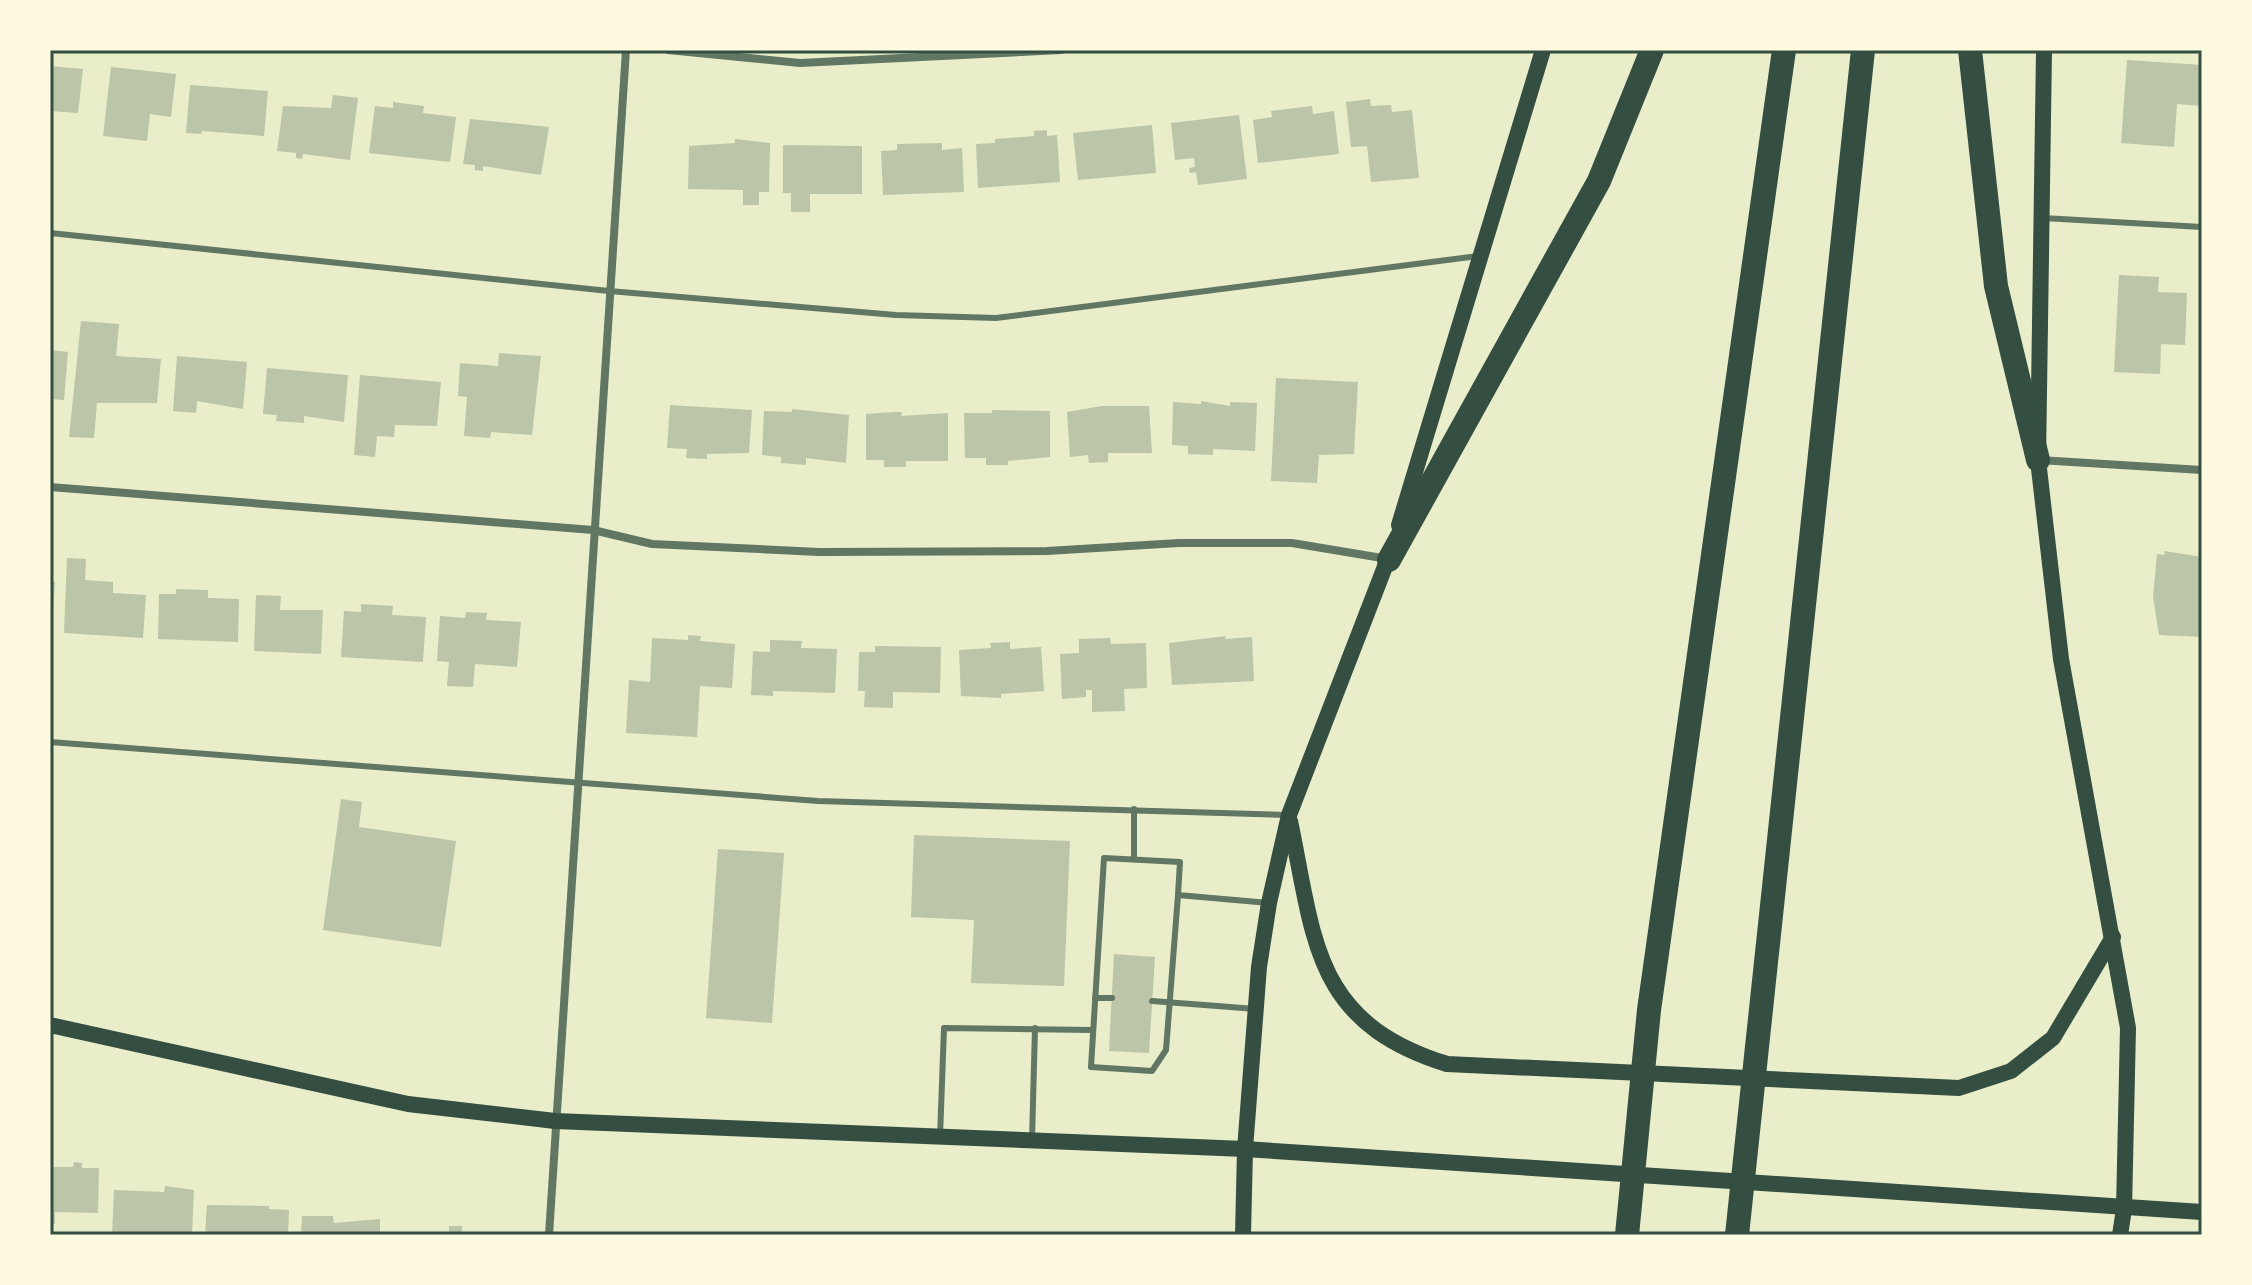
<svg xmlns="http://www.w3.org/2000/svg" width="2252" height="1285" font-family="Roboto,sans-serif">
	<rect width="100%" height="100%" fill="#e9edc9"/>
	<g fill="#bcc5a7">
		<polygon points="2127,60 2202,65 2201,106 2177,104 2174,147 2121,143"/>
		<polygon points="50,66 83,69 78,113 50,111"/>
		<polygon points="111,67 176,74 171,117 150,114 147,141 103,136"/>
		<polygon points="190,85 268,91 264,136 202,131 201,134 186,133"/>
		<polygon points="333,95 358,98 350,160 303,154 302,159 296,158 296,153 277,151 283,106 331,108"/>
		<polygon points="1370,99 1371,106 1391,105 1392,112 1412,110 1419,178 1371,182 1367,146 1351,147 1346,102"/>
		<polygon points="393,102 424,106 423,113 456,117 450,162 369,153 375,106 393,108"/>
		<polygon points="1312,106 1313,114 1334,111 1339,154 1258,163 1253,120 1272,117 1271,111"/>
		<polygon points="1239,115 1247,179 1198,185 1196,172 1190,173 1189,168 1195,167 1194,158 1175,160 1171,123"/>
		<polygon points="470,119 549,127 541,175 483,166 483,171 475,170 475,165 463,164"/>
		<polygon points="1152,125 1156,173 1078,180 1073,133"/>
		<polygon points="1047,130 1047,136 1057,135 1060,182 978,188 976,144 995,143 995,139 1034,136 1034,131"/>
		<polygon points="735,139 770,143 769,192 759,192 759,205 743,205 743,190 688,189 689,146 735,143"/>
		<polygon points="942,143 942,150 962,148 964,192 883,195 881,151 897,150 897,144"/>
		<polygon points="783,145 862,146 862,194 810,194 810,212 791,212 791,193 783,193"/>
		<polygon points="2119,275 2159,277 2158,292 2187,293 2185,345 2161,344 2160,374 2114,372"/>
		<polygon points="81,321 119,324 116,356 161,359 157,403 97,403 94,438 69,437"/>
		<polygon points="50,350 68,352 64,400 50,399"/>
		<polygon points="499,353 541,356 532,435 491,432 490,438 464,436 467,397 458,396 460,363 498,366"/>
		<polygon points="177,356 247,362 243,409 197,401 196,413 173,411"/>
		<polygon points="267,368 348,375 344,422 304,416 304,423 276,421 277,415 263,414"/>
		<polygon points="360,375 441,382 437,426 395,425 394,437 377,436 375,457 354,455"/>
		<polygon points="1276,378 1358,382 1354,454 1319,455 1317,483 1271,481"/>
		<polygon points="1201,401 1230,406 1230,402 1257,403 1255,451 1213,449 1213,455 1188,454 1188,446 1172,445 1173,402 1201,404"/>
		<polygon points="670,405 752,410 749,453 707,454 707,459 686,458 687,449 667,448"/>
		<polygon points="1102,406 1149,406 1152,453 1108,453 1108,462 1089,463 1088,455 1070,457 1067,412"/>
		<polygon points="792,409 849,415 846,463 806,458 806,465 781,463 781,457 762,455 764,411 792,412"/>
		<polygon points="992,410 1050,411 1050,457 1008,461 1008,465 986,465 986,458 965,458 964,413 992,413"/>
		<polygon points="893,412 902,412 901,416 948,413 948,461 906,461 906,467 884,467 884,460 866,460 866,414"/>
		<polygon points="2164,551 2202,557 2202,637 2159,635 2153,597 2157,554 2165,555"/>
		<polygon points="67,558 86,559 85,580 113,582 113,593 146,595 143,638 64,633"/>
		<polygon points="50,582 55,582 52,628 50,628"/>
		<polygon points="176,589 208,590 208,598 239,599 238,642 158,639 159,594 176,594"/>
		<polygon points="256,595 281,596 280,610 323,610 321,654 254,651"/>
		<polygon points="361,604 393,606 392,615 426,617 423,662 341,657 344,611 361,612"/>
		<polygon points="466,612 487,613 486,620 521,622 517,667 475,664 473,687 447,686 449,662 437,661 440,616 465,618"/>
		<polygon points="688,635 701,636 700,641 735,644 732,688 700,686 697,737 626,733 629,680 650,682 652,638 688,640"/>
		<polygon points="1226,636 1225,639 1252,637 1254,681 1172,685 1169,643"/>
		<polygon points="1110,638 1111,644 1146,643 1147,688 1124,689 1125,711 1092,712 1092,690 1086,690 1086,697 1062,699 1060,654 1079,653 1079,639"/>
		<polygon points="770,640 802,641 801,648 837,649 835,693 773,691 773,696 751,695 753,651 770,652"/>
		<polygon points="1010,642 1010,649 1041,647 1044,691 1001,694 1001,698 961,696 959,650 991,648 990,643"/>
		<polygon points="875,646 941,647 940,693 893,692 893,708 864,707 865,691 858,691 859,652 875,652"/>
		<polygon points="341,799 362,802 359,827 456,841 441,947 323,930"/>
		<polygon points="914,835 1070,841 1064,986 971,983 974,920 911,917"/>
		<polygon points="718,849 784,853 772,1023 706,1018"/>
		<polygon points="1114,954 1155,957 1149,1053 1109,1051"/>
		<polygon points="74,1162 82,1163 82,1168 99,1168 98,1213 55,1212 55,1224 50,1223 50,1167 73,1167"/>
		<polygon points="165,1186 194,1190 192,1235 112,1235 114,1190 164,1192"/>
		<polygon points="207,1205 269,1206 269,1209 289,1210 288,1235 205,1235"/>
		<polygon points="302,1216 333,1216 334,1223 380,1219 380,1235 301,1235"/>
		<rect x="449" y="1226" width="13" height="9"/>
	</g>
	<g fill="none" stroke-linecap="round" stroke-linejoin="round">
		<g stroke="#617663" stroke-width="6">
			<polyline points="2043,218 2202,227"/>
			<polyline points="50,233 609,291 896,315 996,318 1478,256"/>
			<polyline points="50,742 818,801 1288,815"/>
			<polyline points="1134,859 1134,809"/>
			<polyline points="1178,895 1166,1050 1152,1071 1091,1067 1104,858 1180,862 1178,895 1269,903"/>
			<polyline points="1095,998 1112,998"/>
			<polyline points="1152,1001 1256,1009"/>
			<polyline points="940,1137 944,1028 1093,1030"/>
			<polyline points="1032,1140 1035,1028"/>
		</g>
		<g stroke="#617663" stroke-width="8">
			<polyline points="668,50 800,63 1061,50"/>
			<polyline points="2039,460 2202,470"/>
			<polyline points="50,487 593,530 652,544 819,552 1047,551 1179,543 1292,543 1388,559"/>
			<polyline points="549,1235 626,50"/>
		</g>
		<g stroke="#344e41" stroke-width="16">
			<polyline points="2044,50 2038,460 2061,659 2128,1028 2124,1209 2120,1235"/>
			<polyline points="1399,525 1543,50"/>
			<path d="M1290,821C1315,941 1313,1022 1447,1064L1959,1088L2011,1071L2053,1038L2113,937"/>
			<polyline points="50,1025 408,1104 555,1121 1245,1149 2202,1212"/>
			<polyline points="1243,1235 1245,1149 1259,967 1269,903 1289,815 1391,551"/>
		</g>
		<g stroke="#344e41" stroke-width="24">
			<polyline points="1970,50 1996,286 2038,460"/>
			<polyline points="1389,560 1599,181 1652,50"/>
			<polyline points="1627,1235 1649,1010 1784,50"/>
			<polyline points="1737,1235 1863,50"/>
		</g>
	</g>
	<rect width="2252" height="1285" fill="none" stroke="#fefae0" stroke-width="104"/>
	<rect x="52" y="52" width="2148" height="1181" fill="none" stroke="#344e41" stroke-width="3"/>
</svg>
